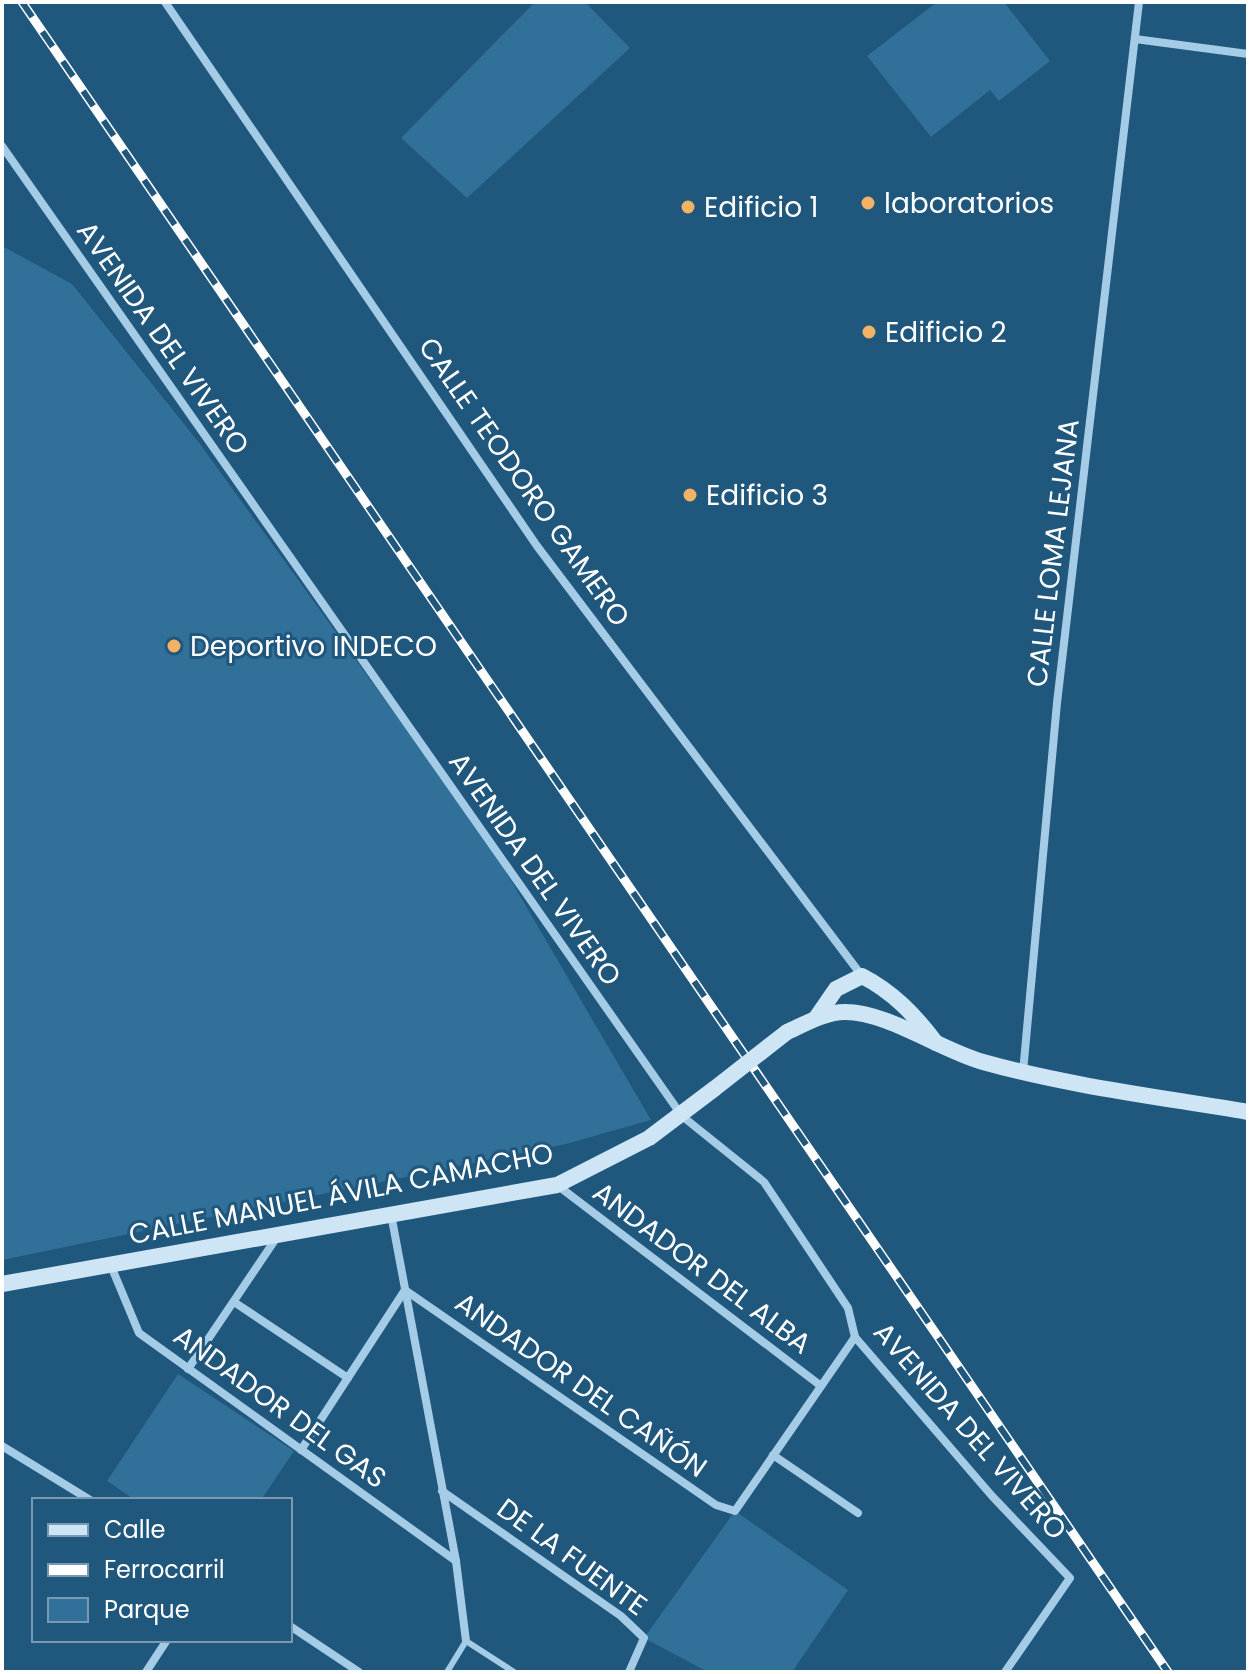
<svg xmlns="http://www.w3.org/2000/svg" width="1250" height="1674" font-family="Poppins,sans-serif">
	<rect width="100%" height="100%" fill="#20577d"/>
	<g fill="#307099">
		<polygon points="535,2 585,2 630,48 467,198 401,138"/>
		<polygon points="937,2 1004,2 1050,61 999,101 990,90 931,137 867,56"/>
		<polygon points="2,246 72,284 200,444 492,848 651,1120 566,1144 2,1260"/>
		<polygon points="178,1374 294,1451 261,1500 135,1500 107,1481"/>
		<polygon points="735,1511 848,1590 792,1672 708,1672 644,1638"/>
	</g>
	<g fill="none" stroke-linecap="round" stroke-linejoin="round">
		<polyline stroke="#a4cce6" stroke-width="6" points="447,1672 466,1641 514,1672"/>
		<g stroke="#a4cce6" stroke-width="8">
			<polyline points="165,2 537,546 862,976"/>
			<polyline points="1135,39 1248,54"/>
			<polyline points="2,146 682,1116 764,1182 848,1308 855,1337 992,1496 1070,1578 1005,1672"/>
			<polyline points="1023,1072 1057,703 1139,2"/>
			<polyline points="557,1185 821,1386"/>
			<polyline points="391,1214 456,1561 466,1641"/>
			<polyline points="111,1266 139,1333 456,1561"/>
			<polyline points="234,1302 348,1378"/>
			<polyline points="188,1369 277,1237"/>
			<polyline points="2,1446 90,1500"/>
			<polyline points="301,1450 405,1290 716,1505 735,1511 855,1337"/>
			<polyline points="773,1455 858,1513"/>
			<polyline points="442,1491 621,1616 644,1638 629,1672"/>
			<polyline points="290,1626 359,1672"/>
			<polyline points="146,1672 167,1640"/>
		</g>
		<g stroke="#cee5f5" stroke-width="16">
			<path d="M816,1018L836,989L862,976C893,992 915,1015 936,1043"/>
			<path d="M787,1032C805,1024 825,1012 845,1012C888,1012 940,1050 983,1062C1069,1086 1160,1097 1248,1112"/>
			<polyline points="2,1284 557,1185 649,1138 714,1089"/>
		</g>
		<g stroke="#fff" stroke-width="9">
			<polyline id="rail" points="22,2 1168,1672"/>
		</g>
		<use href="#rail" stroke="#20577d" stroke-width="6" stroke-dasharray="18" stroke-linecap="butt"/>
		<polyline stroke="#cee5f5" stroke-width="16" points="714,1089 787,1032"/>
	</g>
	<g fill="#f3b365" stroke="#20577d" stroke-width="3">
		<circle cx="868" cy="203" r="8"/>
		<circle cx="688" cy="207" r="8"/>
		<circle cx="869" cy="332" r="8"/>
		<circle cx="690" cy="495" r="8"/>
		<circle cx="174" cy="646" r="8"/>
	</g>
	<g text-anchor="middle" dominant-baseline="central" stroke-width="6" stroke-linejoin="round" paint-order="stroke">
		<g font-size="28" fill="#fff" stroke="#20577d" text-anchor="start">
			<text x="884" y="203">laboratorios</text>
			<text x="704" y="207">Edificio 1</text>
			<text x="885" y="332">Edificio 2</text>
			<text x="706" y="495">Edificio 3</text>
			<text x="190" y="646">Deportivo INDECO</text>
		</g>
		<g font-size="28" fill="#fff" stroke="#20577d">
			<text transform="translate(163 338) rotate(55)">AVENIDA DEL VIVERO</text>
			<text transform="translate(524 482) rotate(55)">CALLE TEODORO GAMERO</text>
			<text transform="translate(1053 553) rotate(-83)">CALLE LOMA LEJANA</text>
			<text transform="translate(535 869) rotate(55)">AVENIDA DEL VIVERO</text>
			<text transform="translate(341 1194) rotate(-11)">CALLE MANUEL ÁVILA CAMACHO</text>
			<text transform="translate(702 1268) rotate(37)">ANDADOR DEL ALBA</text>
			<text transform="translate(581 1385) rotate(35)">ANDADOR DEL CAÑÓN</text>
			<text transform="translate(280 1407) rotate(36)">ANDADOR DEL GAS</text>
			<text transform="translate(970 1431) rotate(49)">AVENIDA DEL VIVERO</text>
			<text transform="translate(572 1557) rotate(36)">DE LA FUENTE</text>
		</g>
	</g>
	<rect width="1250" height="1674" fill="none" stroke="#ffffff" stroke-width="8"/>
	<rect x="32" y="1498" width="260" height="144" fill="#20577d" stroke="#799ab1" stroke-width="2"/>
	<rect x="48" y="1524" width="40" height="12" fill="#cee5f5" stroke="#799ab1" stroke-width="2"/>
	<text x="104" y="1538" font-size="24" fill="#ffffff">Calle</text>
	<rect x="48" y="1564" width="40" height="12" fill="#ffffff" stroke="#799ab1" stroke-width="2"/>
	<text x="104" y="1578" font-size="24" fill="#ffffff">Ferrocarril</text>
	<rect x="48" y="1598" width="40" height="24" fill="#307099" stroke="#799ab1" stroke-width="2"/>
	<text x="104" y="1618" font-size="24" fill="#ffffff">Parque</text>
</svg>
